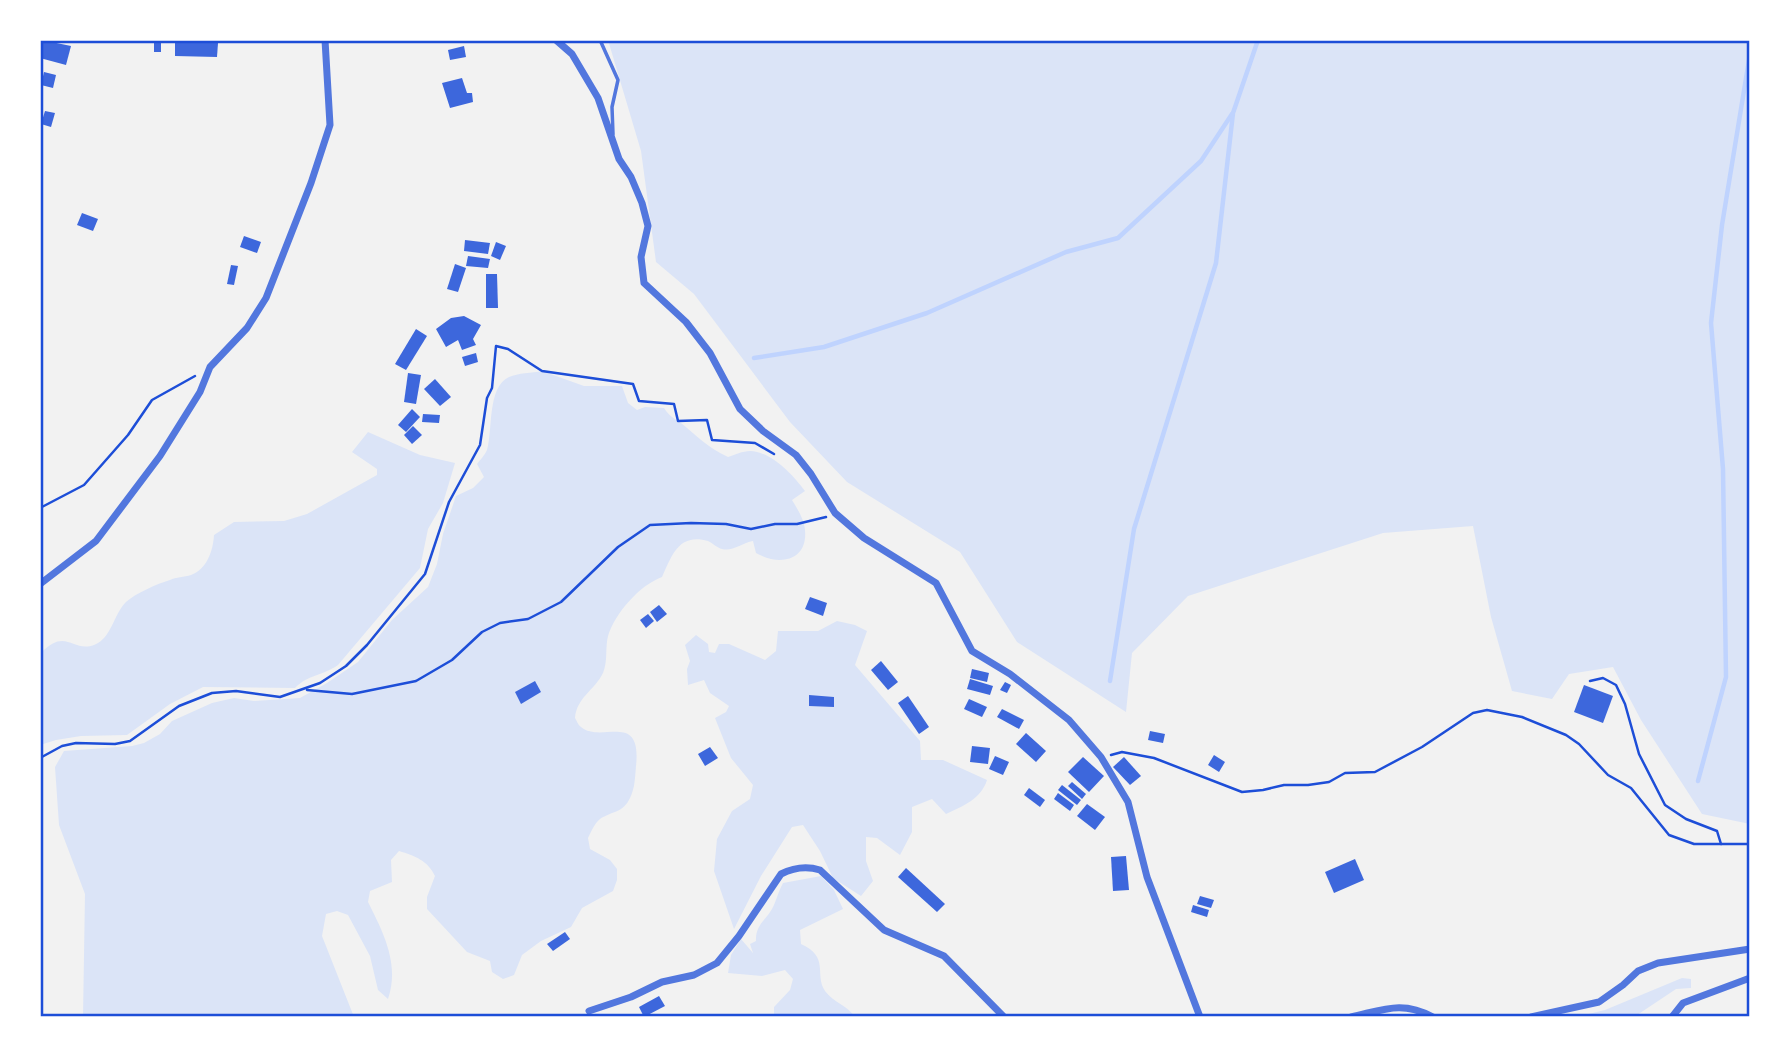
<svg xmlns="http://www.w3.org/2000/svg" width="1790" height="1057" font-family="Figtree,sans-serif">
	<rect width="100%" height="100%" fill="#f2f2f2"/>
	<g fill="#dbe4f7">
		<polygon points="608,40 1750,40 1750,824 1702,814 1641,720 1613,667 1569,674 1552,699 1512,691 1491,617 1473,526 1383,533 1188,596 1132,653 1126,712 1017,642 960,552 847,482 790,422 694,294 656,262 641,151"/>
		<path d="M542,371L584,386H622L628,403L637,410L645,407L664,408C669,416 674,418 681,423C698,437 707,447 728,457C734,455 743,451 750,451C772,452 793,475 805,491L792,500C798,510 804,519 805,530C808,562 778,566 756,553L753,541C742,543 732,552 722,549C717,548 713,543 708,541C678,533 672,556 662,577C640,585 615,613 608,636C605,648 608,661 603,673C594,691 577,697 575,718C577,721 578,725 581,727C601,744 642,710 636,766C635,777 635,788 630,798C623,813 612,811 600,819C594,824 591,832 588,838L590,849L610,860L617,869V880L613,891L582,908L571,927L541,941L522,955L514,975L503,979L492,972L490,961L467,952L427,909V897L435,876C427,860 415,856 399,851L391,860L392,882L370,891L368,902C383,932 400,964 388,999L378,990L370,956L348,915L337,911L326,914L322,936L354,1017H83L85,894L59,825L55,767L64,751L132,746L144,743L160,734L172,721L212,703L234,698L254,701L300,698L327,683L358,662L392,620L428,587L437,564L443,534L456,496L473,488L484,477L477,464C480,460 485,455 487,450C493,430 487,387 509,377C518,373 532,373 542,371Z"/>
		<path d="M368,432L420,455L455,463L443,503L428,529L420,568L338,665C322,676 309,674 295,688L203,687L170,704L127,735L81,736L56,740L40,745V654C66,626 72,653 94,645C112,638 113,615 126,602C136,593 157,584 170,580C176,577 184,577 191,575C207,569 213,551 214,535L234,522L284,521L307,514L377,475V469L352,452Z"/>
		<path d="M837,621L855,625L867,631L855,665L920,741L921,760H943L987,780C981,799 963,806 946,814L932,799L912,807V832L900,855L877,838L866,837V861L873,881L861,896L833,878L820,851L803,825L792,827L761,876L734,929L714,871L717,839L732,811L750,799L753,785L731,758L715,718L726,712L729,706L710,693L704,680L688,685L687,669L690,661L685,645L696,635L708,644L709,652L715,653L719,644H729L765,660L776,651L778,631H818Z"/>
		<path d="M821,876L834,890L843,909L800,930L801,944C830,957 814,974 825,991C833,1002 848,1006 855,1017H774V1007L790,990L793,979L785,970L762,976L728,973L731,955L741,939L753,953L750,944L756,941C755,924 768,919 774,905C777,898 779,890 783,883Z"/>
		<polygon points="1682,978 1691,979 1691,988 1676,989 1634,1017 1576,1017 1605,1010"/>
	</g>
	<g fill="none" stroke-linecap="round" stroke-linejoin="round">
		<g stroke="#bfd3fe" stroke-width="4.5">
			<polyline points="754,358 824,347 927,313 1066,252 1118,238 1201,161 1232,114"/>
			<polyline points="1110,681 1134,529 1216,263 1233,113 1258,40"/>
			<polyline points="1698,781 1726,677 1723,469 1711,323 1722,225 1750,54"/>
		</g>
	</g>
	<g fill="#3d67dc">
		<polygon points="42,40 71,46 66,65 40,58"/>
		<rect x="154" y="41" width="7" height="11"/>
		<polygon points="175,42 218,43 217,57 175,56"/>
		<polygon points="464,46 466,57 450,60 448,50"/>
		<polygon points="44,72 56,75 53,88 41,85"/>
		<polygon points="462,78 467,93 472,93 473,102 450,108 442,83"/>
		<polygon points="45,111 55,113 51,127 41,124"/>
		<polygon points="82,213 98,219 93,231 77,225"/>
		<polygon points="244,236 261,242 257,253 240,247"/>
		<polygon points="465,240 490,243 488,254 464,251"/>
		<polygon points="496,242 506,246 500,260 491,256"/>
		<polygon points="468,256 490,259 488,268 466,266"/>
		<polygon points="455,264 466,268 458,292 447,289"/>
		<polygon points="231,265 238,266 234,285 227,284"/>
		<polygon points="486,274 497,274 498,308 486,308"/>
		<polygon points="464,316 481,325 473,339 476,345 462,350 458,340 446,347 436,329 451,318"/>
		<polygon points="416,329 427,336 406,370 395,364"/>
		<polygon points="476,353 478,362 465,366 462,357"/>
		<polygon points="408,373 421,375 416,404 404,402"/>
		<polygon points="435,379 451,397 440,406 424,389"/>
		<polygon points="412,409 420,417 406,432 398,425"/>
		<polygon points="423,414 440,415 439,423 422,422"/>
		<polygon points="413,426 422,435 412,444 404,435"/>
		<polygon points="810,597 827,603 823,616 805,609"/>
		<polygon points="659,605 667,614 657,622 650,612"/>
		<polygon points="648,614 654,621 646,628 640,620"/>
		<polygon points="881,661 898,682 888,690 871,670"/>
		<polygon points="972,669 989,673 987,682 970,678"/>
		<polygon points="970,679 993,686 990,695 967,689"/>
		<polygon points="535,681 541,692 521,704 515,692"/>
		<polygon points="1005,682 1011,685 1007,693 1000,690"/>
		<polygon points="1584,685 1613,696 1603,723 1574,712"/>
		<polygon points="809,695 834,697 834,707 809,706"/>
		<polygon points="908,696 929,727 919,734 898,703"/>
		<polygon points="969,699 987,707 982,717 964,709"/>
		<polygon points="1002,709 1024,720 1019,729 997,717"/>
		<polygon points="1150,731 1165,734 1163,743 1148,740"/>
		<polygon points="1026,733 1046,751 1036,762 1016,744"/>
		<polygon points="972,746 990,748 988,764 970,762"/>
		<polygon points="710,747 718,758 705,766 698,754"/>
		<polygon points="1214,755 1225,762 1219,772 1208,765"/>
		<polygon points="995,756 1009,762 1003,775 989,769"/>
		<polygon points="1083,757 1104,776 1089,792 1068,772"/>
		<polygon points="1124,757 1141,776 1130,785 1113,767"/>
		<polygon points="1072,782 1086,794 1082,799 1068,786"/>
		<polygon points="1062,785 1081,800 1077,805 1058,790"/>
		<polygon points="1029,788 1045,800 1040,807 1024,795"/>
		<polygon points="1058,793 1074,805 1070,811 1054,799"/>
		<polygon points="1087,804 1105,817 1095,830 1077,816"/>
		<polygon points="1126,856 1129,890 1113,891 1111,857"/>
		<polygon points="1355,859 1364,880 1334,893 1325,872"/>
		<polygon points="906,868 945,904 937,912 898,877"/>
		<polygon points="1200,896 1214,900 1211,908 1197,904"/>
		<polygon points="1193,905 1209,910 1207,917 1191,912"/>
		<polygon points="565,932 570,939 553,951 547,944"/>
		<polygon points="659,996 665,1006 644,1017 639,1007"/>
	</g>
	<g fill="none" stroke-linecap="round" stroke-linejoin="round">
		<g stroke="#1d4ed8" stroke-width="2.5">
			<polyline points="40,508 84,485 128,435 152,400 195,376"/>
			<polyline points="1590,681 1603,678 1616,685 1625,704 1639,754 1665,805 1686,819 1717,831 1721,844"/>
			<polyline points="307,690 352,694 416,681 452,660 482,632 500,623 528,619 561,602 618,547 650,525 691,523 726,524 751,529 775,524 797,524 826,517"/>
			<polyline points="1111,755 1122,752 1154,758 1242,792 1263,790 1284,785 1308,785 1329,782 1345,773 1375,772 1422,747 1473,713 1487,710 1522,717 1566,735 1579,744 1608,775 1631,788 1669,835 1694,844 1750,844"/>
			<polyline points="40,758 62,746 76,743 115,744 130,741 179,706 212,693 236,691 280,697 320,683 346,666 367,645 425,574 449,502 480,445 487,398 492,388 496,346 508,349 542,371 633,384 639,401 674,404 678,421 707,420 712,440 755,443 774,454"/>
		</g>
		<polyline stroke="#5277de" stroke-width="3.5" points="600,40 618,80 612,107 613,134"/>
		<g stroke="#5277de" stroke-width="7">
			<polyline points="556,40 572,54 598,98 619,159 631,177 642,203 648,226 641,257 644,283 686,322 710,353 740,409 763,431 796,455 811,474 835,513 864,538 936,583 972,651 1010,674 1069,720 1101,757 1128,802 1147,877 1200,1017"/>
			<polyline points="40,584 96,541 160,456 200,392 210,367 247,328 266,298 311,183 330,125 325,40"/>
			<path d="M589,1011L631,997L662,982L694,975L717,963L739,936L781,874C793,868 807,866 820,870L884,930L944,956L1004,1017"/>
			<path d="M1351,1017C1383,1010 1402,1000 1433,1017"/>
			<polyline points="1531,1017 1599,1002 1623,985 1638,971 1658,963 1750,949"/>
			<polyline points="1672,1017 1683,1003 1750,978"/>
		</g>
	</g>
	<rect width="1790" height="1057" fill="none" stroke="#ffffff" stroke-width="84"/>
	<rect x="42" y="42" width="1706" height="973" fill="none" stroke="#1d4ed8" stroke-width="2.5"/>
</svg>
